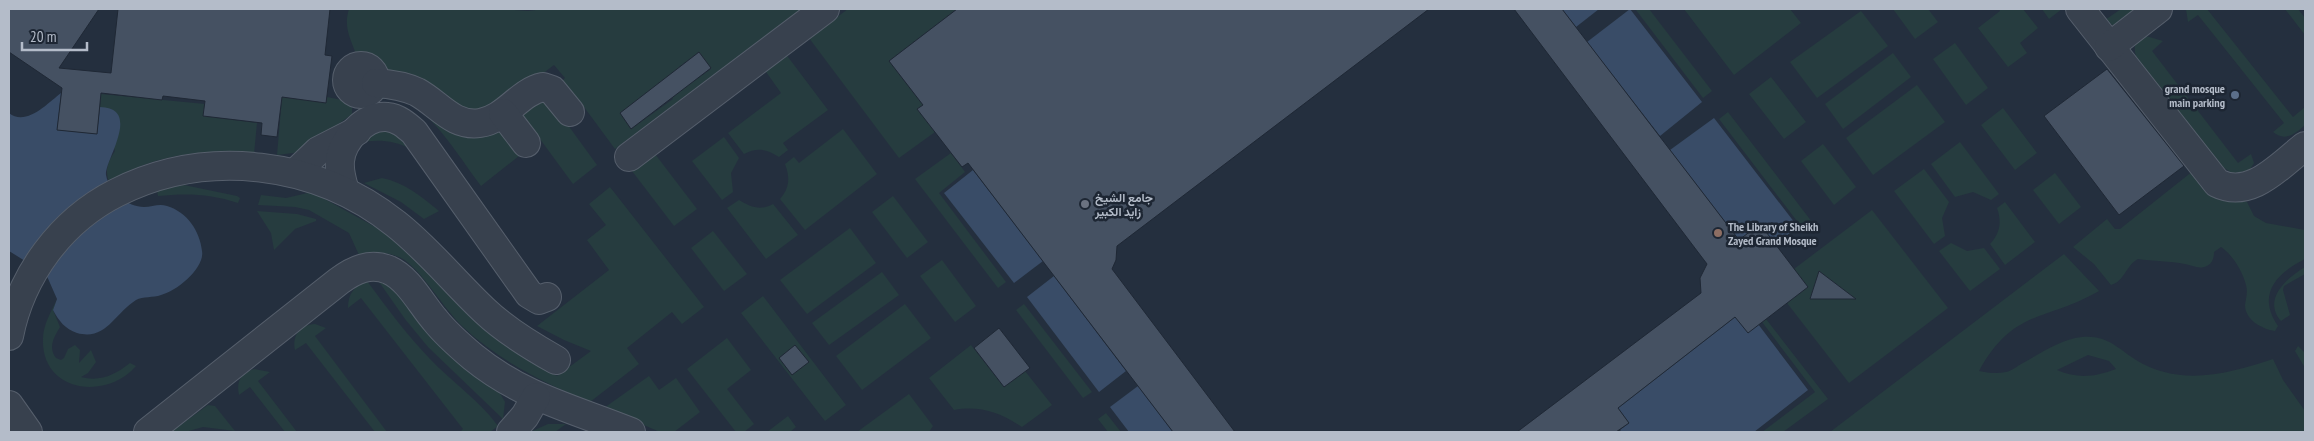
<svg xmlns="http://www.w3.org/2000/svg" width="2314" height="441" font-family="'PT Sans Narrow',Vazirmatn,sans-serif">
	<rect width="100%" height="100%" fill="#242f3e"/>
	<g fill="#263c3f" fill-rule="evenodd">
		<path d="M349,9H502L528,11L544,9H801L615,149L584,107L580,110L562,81L565,78L554,65L491,113L477,117L378,68L377,59L370,54L357,57C351,39 343,28 349,9ZM699,52L711,69L691,83L679,67ZM661,83L673,99L631,129L620,113Z"/>
		<polygon points="848,9 957,9 889,61 923,105 935,132 899,158 809,38"/>
		<polygon points="1649,9 1712,91 1703,98 1636,10"/>
		<polygon points="1684,9 1790,9 1801,23 1734,75"/>
		<polygon points="1893,9 1928,9 1938,22 1915,39"/>
		<polygon points="1999,9 2023,9 2038,28 2020,43 2027,53 2008,67 1978,28 2000,11"/>
		<polygon points="2042,9 2062,9 2049,19"/>
		<polygon points="2121,9 2134,9 2133,15 2114,26 2105,20"/>
		<path d="M2186,9H2207L2293,117L2305,107V125C2295,134 2285,142 2273,132L2284,123L2198,15L2188,22Z"/>
		<polygon points="2285,9 2298,9 2305,18 2305,35"/>
		<polygon points="1861,11 1888,46 1817,98 1790,62"/>
		<path d="M2146,36L2163,41L2152,51L2238,163L2251,154L2254,163L2249,171L2232,173L2217,163L2136,56C2133,46 2135,39 2146,36Z"/>
		<polygon points="1955,43 1988,88 1966,105 1933,59"/>
		<path d="M785,53L828,110L783,143L788,150L779,157C767,149 757,147 744,154L728,133L781,93L764,69Z"/>
		<polygon points="1893,53 1911,77 1843,129 1825,104"/>
		<polygon points="1771,77 1806,122 1784,139 1749,94"/>
		<polygon points="1917,85 1945,122 1873,175 1846,138"/>
		<path d="M383,92L501,129L524,152L481,186C464,164 436,118 413,106C401,99 388,99 375,99Z"/>
		<path d="M101,94L205,104L204,116L257,123L254,154C202,148 155,155 109,181C104,170 109,160 115,151L100,107Z"/>
		<polygon points="282,97 326,103 327,97 352,102 352,114 301,152 277,155"/>
		<polygon points="542,98 565,121 597,165 573,184 540,139 536,141 520,114"/>
		<polygon points="2003,108 2037,153 2015,170 1981,125"/>
		<polygon points="1728,112 1812,222 1803,229 1719,119"/>
		<path d="M374,128L397,131L411,149C393,140 377,139 357,143Z"/>
		<path d="M843,129L877,174L805,230L780,199C790,188 790,177 785,164L794,157L799,163Z"/>
		<polygon points="724,137 739,158 731,173 733,192 722,200 692,161"/>
		<polygon points="1960,142 1999,194 1991,200 1973,192 1955,197 1931,164"/>
		<polygon points="1823,144 1856,187 1834,205 1801,161"/>
		<polygon points="951,153 965,172 939,193 1006,282 998,288 915,179"/>
		<polygon points="655,154 697,209 674,226 632,171"/>
		<path d="M2198,167L2227,194L2247,202L2254,216L2266,223L2305,230V259C2277,273 2256,294 2278,326L2275,331C2262,329 2245,320 2245,305C2246,298 2248,292 2246,285C2243,272 2232,254 2221,247L2214,252C2214,259 2212,265 2204,267C2197,269 2192,265 2185,264C2170,261 2153,261 2138,259C2126,265 2125,281 2111,285L2094,264L2073,247L2107,219L2115,229H2120Z"/>
		<polygon points="1924,169 1949,202 1942,218 1945,236 1934,244 1894,191"/>
		<polygon points="2055,173 2081,207 2059,224 2033,190"/>
		<path d="M382,178C404,182 422,197 439,211L424,219L401,202L364,183Z"/>
		<path d="M184,185L237,196L240,198L238,203C211,194 187,193 158,196L157,190Z"/>
		<path d="M610,187L704,307L682,324L672,312L627,348L639,364L590,402C544,383 501,362 463,327C443,308 424,273 403,259C388,251 374,252 359,255L349,233L309,210L295,207L258,205L261,195L286,198L312,192L388,234L408,249L468,315L493,336L536,365L557,376L591,351L564,340L537,326L609,270L587,240L606,225L589,204Z"/>
		<polygon points="893,196 928,242 907,258 872,212"/>
		<path d="M739,200C750,207 761,211 773,204L798,235L766,259L727,208Z"/>
		<path d="M2005,202L2035,242L2005,265L1990,244C2000,233 2002,222 1997,208Z"/>
		<polygon points="1872,210 1948,308 1849,383 1787,303 1794,269"/>
		<polygon points="257,211 297,214 316,219 316,221 295,229 274,250 271,233"/>
		<polygon points="850,228 876,263 807,314 780,280"/>
		<polygon points="713,231 747,274 724,291 691,248"/>
		<polygon points="1951,243 1967,251 1984,248 2000,269 1970,291 1939,251"/>
		<path d="M2064,254L2099,291C2045,322 2014,308 1979,371C1988,373 1997,374 2006,372C2012,371 2017,366 2023,363C2041,353 2061,339 2082,337C2108,335 2117,348 2136,360C2180,387 2228,374 2273,359L2283,380L2305,411V432H1830ZM2088,355L2109,361L2116,369C2095,377 2078,379 2057,370Z"/>
		<polygon points="942,260 976,306 955,322 920,276"/>
		<path d="M2305,267V274L2284,286L2283,290L2290,315L2281,321C2262,299 2287,278 2305,267Z"/>
		<polygon points="882,272 899,295 829,345 812,323"/>
		<polygon points="377,279 383,279 498,390 505,402 503,419 428,347 405,319"/>
		<path d="M367,281C387,308 407,335 430,359C452,382 479,400 498,426L490,432H460L463,429L361,298L348,308C348,294 354,286 367,281Z"/>
		<path d="M763,296L846,405L825,421L741,313ZM795,345L808,361L792,374L779,358Z"/>
		<path d="M57,299L53,310L60,327C54,337 48,347 56,358L61,360L64,358L68,349L75,345L80,350L79,363L91,350L96,362L88,373L81,377C100,382 115,375 130,363L136,366C106,401 41,392 43,339C43,325 51,312 57,299Z"/>
		<polygon points="905,304 931,338 862,390 836,356"/>
		<polygon points="1024,304 1092,392 1083,398 1016,310"/>
		<polygon points="1766,319 1828,399 1783,432 1762,432 1815,392 1762,322"/>
		<path d="M315,324L326,328L315,336L387,432H375L306,343L295,350C292,335 300,325 315,324Z"/>
		<polygon points="727,338 751,370 727,389 754,424 744,432 736,432 687,369"/>
		<path d="M971,345L1004,387L1025,371L1052,405L1022,427C1001,413 980,405 954,410L929,378Z"/>
		<polygon points="2298,346 2305,353 2305,368 2295,351"/>
		<path d="M254,369L270,372L258,381L297,432H285L250,387L239,395C236,381 241,373 254,369Z"/>
		<polygon points="649,376 659,390 676,378 700,412 674,432 660,432 604,408"/>
		<polygon points="909,394 933,426 929,432 857,432"/>
		<polygon points="208,405 215,406 235,431 203,427 185,432 171,432"/>
		<polygon points="1106,413 1121,432 1108,432 1098,419"/>
		<polygon points="788,416 796,427 790,432 767,432"/>
		<polygon points="548,424 566,424 555,432 530,432"/>
	</g>
	<g fill="#394c67">
		<polygon points="1562,9 1599,9 1576,27"/>
		<polygon points="1630,9 1702,102 1660,136 1587,42"/>
		<path d="M61,93L57,130L97,134L100,107C143,108 104,161 106,175C109,192 128,207 144,207C152,207 159,203 167,206C187,212 200,231 202,251C205,268 177,291 161,295C153,298 143,296 136,300C114,314 106,341 77,333C65,329 59,321 53,310L57,299L46,274L9,251V113C26,127 48,103 61,93Z"/>
		<polygon points="1714,118 1798,227 1775,244 1739,240 1670,150"/>
		<polygon points="973,170 1043,261 1014,283 944,193"/>
		<polygon points="1054,276 1126,371 1099,392 1027,297"/>
		<polygon points="1735,317 1758,324 1808,390 1754,432 1622,432 1620,430 1629,423 1618,408"/>
		<polygon points="1138,386 1173,432 1129,432 1110,407"/>
	</g>
	<g fill="#455162" stroke="#1f2835">
		<polygon points="9,9 99,9 59,68 111,73 118,9 330,9 325,55 332,56 326,103 282,97 277,137 261,135 262,123 203,116 205,101 163,96 162,100 101,93 97,134 57,130 62,88 9,52"/>
		<polygon points="957,9 1429,9 1117,246 1116,260 1112,269 1235,432 1173,432 968,163 962,167 917,109 923,105 889,61"/>
		<polygon points="1514,9 1562,9 1739,240 1760,224 1808,287 1748,333 1735,317 1618,408 1629,423 1616,432 1517,432 1701,293 1700,278 1707,264"/>
		<polygon points="699,52 711,68 631,129 620,113"/>
		<polygon points="2107,69 2184,166 2119,215 2044,116"/>
		<polygon points="1819,271 1856,299 1810,299"/>
		<polygon points="999,328 1030,368 1004,387 974,348"/>
		<polygon points="795,345 809,362 792,375 779,358"/>
	</g>
	<g fill="none" stroke-linecap="round" stroke-linejoin="round">
		<g stroke="#565f6c" stroke-width="30">
			<g id="minor">
				<path d="M2080,9L2217,183C2251,200 2280,165 2305,146"/>
				<polyline points="2109,47 2158,9"/>
				<circle cx="361" cy="80" r="14"/>
				<path d="M376,83C390,84 404,86 417,92C439,104 453,127 480,123C506,119 519,92 543,87L552,90L570,112"/>
				<polyline points="503,113 526,143"/>
				<polyline points="629,157 825,9"/>
				<polyline points="295,173 318,151 357,131"/>
				<path d="M345,191C342,181 339,172 340,161C342,140 365,115 387,117C398,118 406,125 414,132L529,294L539,300L547,297"/>
				<path d="M9,336C21,275 61,221 116,193C207,147 317,161 396,224C429,250 455,283 485,311C506,331 531,346 556,360"/>
				<polyline points="9,405 28,432"/>
				<path d="M148,432L339,281C354,270 370,262 389,270C409,279 421,304 435,320C446,334 460,346 473,357C522,397 574,409 631,432"/>
				<polyline points="511,432 525,416 536,397"/>
			</g>
		</g>
		<use href="#minor" stroke="#38414e" stroke-width="28"/>
	</g>
	<circle fill="#5c6f8a" stroke="#1d2633" stroke-width="2" cx="2235" cy="95" r="5"/>
	<circle fill="#6b7280" stroke="#1d2633" stroke-width="2" cx="1085" cy="204" r="5"/>
	<circle fill="#8d6e63" stroke="#1d2633" stroke-width="2" cx="1718" cy="233" r="5"/>
	<g text-anchor="middle" dominant-baseline="central" stroke-width="5" stroke-linejoin="round" paint-order="stroke">
		<g font-size="12" font-weight="bold" fill="#b4bcc9" stroke="#1d2633" text-anchor="start">
			<text x="2225" y="88" text-anchor="end">grand mosque<tspan x="2225" dy="14">main parking</tspan></text>
			<text x="1095" y="197">جامع الشيخ<tspan x="1095" dy="14">زايد الكبير</tspan></text>
			<text x="1728" y="226">The Library of Sheikh<tspan x="1728" dy="14">Zayed Grand Mosque</tspan></text>
		</g>
	</g>
	<rect width="2314" height="441" fill="none" stroke="#b4bcc9" stroke-width="20"/>
	<path d="M22 42v8h65v-8" fill="none" stroke="#b4bcc9" stroke-width="2.5"/>
	<text x="30" y="42" font-size="15" fill="#b4bcc9" stroke="#1d2633" stroke-width="4" paint-order="stroke">20 m</text>
</svg>
